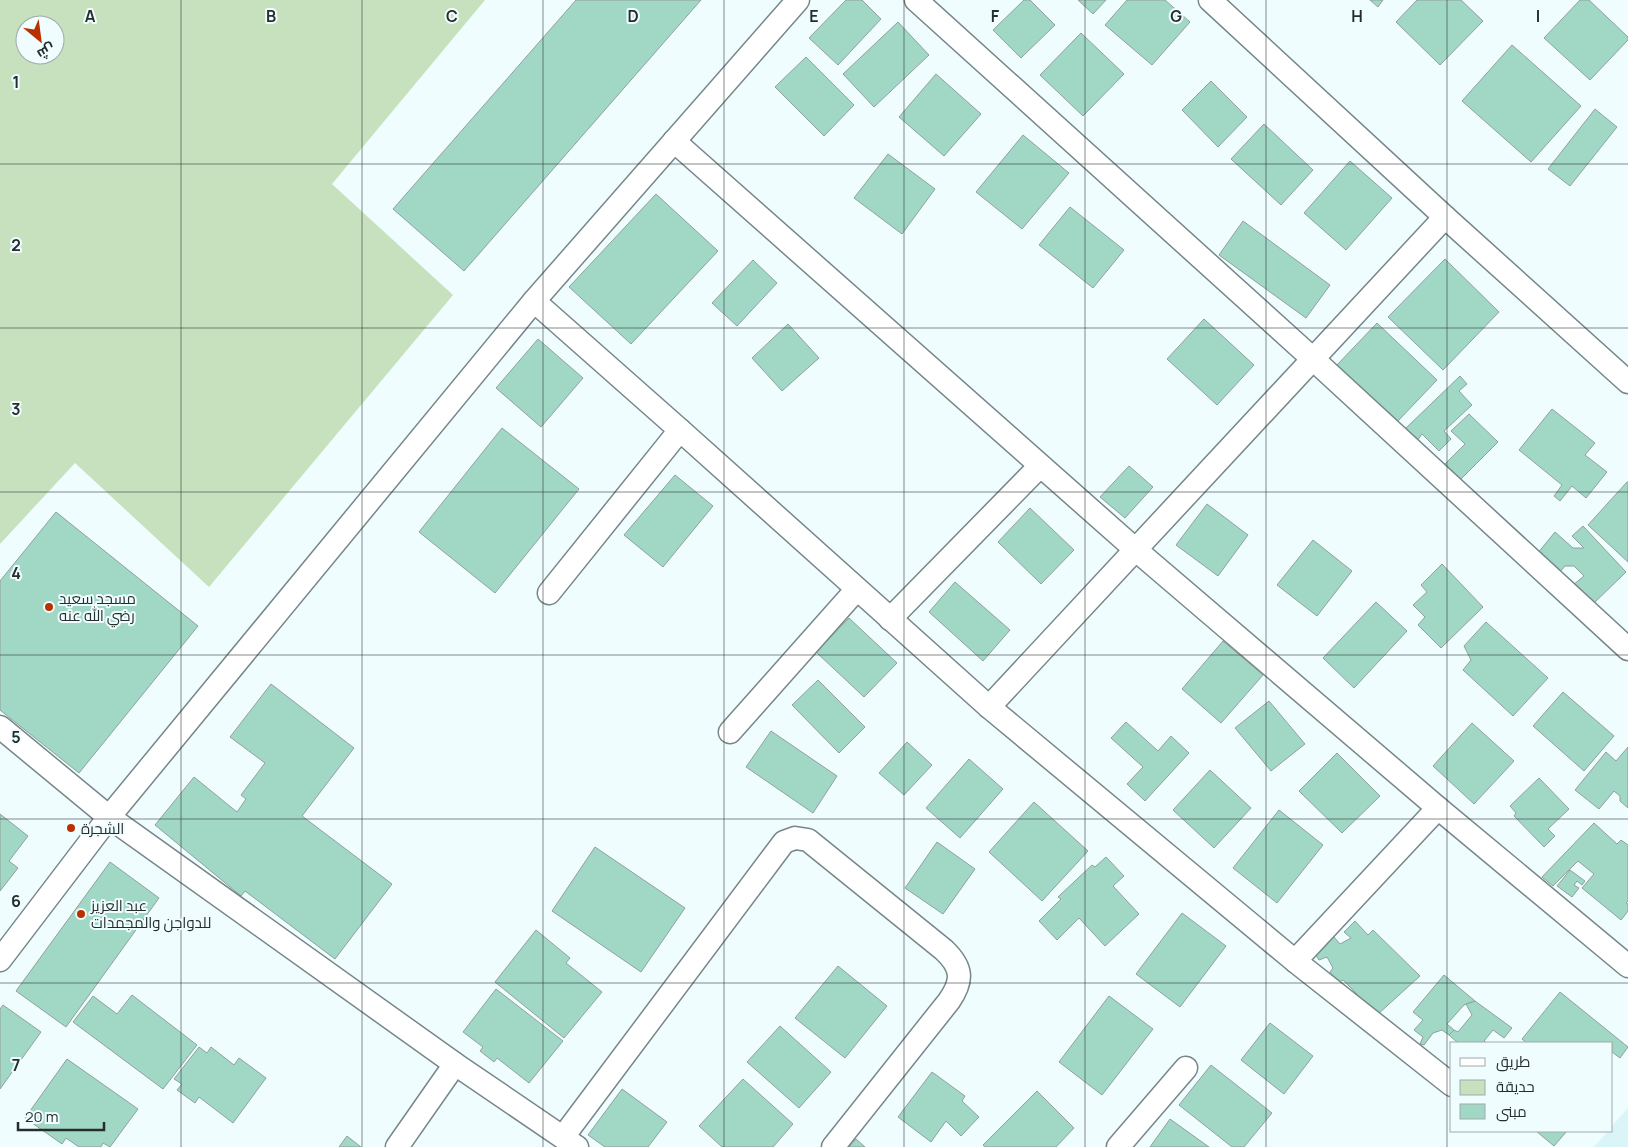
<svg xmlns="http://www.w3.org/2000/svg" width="1628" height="1147" font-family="Manrope,Cairo,sans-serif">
	<rect width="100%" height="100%" fill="#effdff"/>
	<polygon fill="#daf5f8" points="1628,1108 1628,1147 1594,1147 1608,1131 1612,1131 1612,1126"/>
	<path fill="#c7e1be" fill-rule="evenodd" d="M0,0H485L332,184L453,295L209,587L75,463L0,544ZM25,25H55V55H25Z"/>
	<g fill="#a1d8c5" stroke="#92a09b">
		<polygon points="576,0 701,0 464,271 393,209"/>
		<polygon points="846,0 862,0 881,19 838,65 809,38"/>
		<polygon points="1024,0 1030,0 1055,25 1021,58 993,30"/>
		<polygon points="1078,0 1106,0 1093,14"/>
		<polygon points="1127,0 1165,0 1190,22 1152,65 1105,25"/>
		<polygon points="1370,0 1383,0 1378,7"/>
		<polygon points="1417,0 1461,0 1483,21 1440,65 1396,22"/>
		<polygon points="1580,0 1589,0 1628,37 1628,40 1590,80 1544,38"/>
		<polygon points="898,22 929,55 874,107 843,74"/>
		<polygon points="1081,33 1124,74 1083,116 1040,75"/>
		<polygon points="1512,45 1581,106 1531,162 1462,101"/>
		<polygon points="806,57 854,105 824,136 775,87"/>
		<polygon points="936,74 981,114 944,156 899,117"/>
		<polygon points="1211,81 1247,117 1218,147 1182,110"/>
		<polygon points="1595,109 1617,127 1570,186 1548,169"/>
		<polygon points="1264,124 1313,170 1281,205 1231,159"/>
		<polygon points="1023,135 1069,173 1022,229 976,192"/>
		<polygon points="888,154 935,189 902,234 854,198"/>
		<polygon points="1350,161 1392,198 1346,250 1304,213"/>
		<polygon points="656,194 718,251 631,344 569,287"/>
		<polygon points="1070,207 1124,250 1093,288 1039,245"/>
		<polygon points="1243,221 1330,285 1306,318 1219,255"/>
		<polygon points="1445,259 1499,312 1443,370 1388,317"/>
		<polygon points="753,260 777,283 737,326 712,303"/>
		<polygon points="1204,319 1254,365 1217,405 1167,359"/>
		<polygon points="1377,323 1437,380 1397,422 1337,365"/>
		<polygon points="788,324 819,358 782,391 752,358"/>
		<polygon points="538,339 583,378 541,427 496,388"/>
		<polygon points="1460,376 1467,384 1459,391 1472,405 1444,431 1451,439 1439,451 1422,434 1417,441 1405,429"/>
		<polygon points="1552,409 1595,443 1585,455 1607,472 1586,498 1572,486 1560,501 1554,496 1562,485 1519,450"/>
		<polygon points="1469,414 1498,442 1458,482 1442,467 1465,444 1451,431"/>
		<polygon points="502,428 579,489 495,593 419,532"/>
		<polygon points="1129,466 1153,487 1125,518 1100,497"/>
		<polygon points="675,475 713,506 663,567 624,535"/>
		<polygon points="1627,482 1628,482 1628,562 1588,525"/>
		<polygon points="1207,504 1248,535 1218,576 1176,545"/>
		<polygon points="1030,508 1074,550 1041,584 998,542"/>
		<polygon points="56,512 198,626 79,773 0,710 0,581"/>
		<polygon points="1583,526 1626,572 1592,605 1573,585 1584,576 1574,566 1565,566 1559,573 1537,554 1555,532 1573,548 1584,548 1572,536"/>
		<polygon points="1313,540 1352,571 1317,616 1277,585"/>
		<polygon points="1442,564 1483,607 1441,648 1418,625 1425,617 1413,605 1427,592 1421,585"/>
		<polygon points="955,582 1010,630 983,661 929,612"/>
		<polygon points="1376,602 1407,631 1354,688 1323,658"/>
		<polygon points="849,618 897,663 864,697 816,652"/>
		<polygon points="1486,622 1548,678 1513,716 1463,670 1471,660 1464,646"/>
		<polygon points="1223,641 1263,675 1221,723 1182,689"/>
		<polygon points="818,680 865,727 839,753 792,705"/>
		<polygon points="271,684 354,748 302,816 392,884 335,959 245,891 241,896 155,825 194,777 237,812 246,799 241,795 265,763 230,737"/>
		<polygon points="1563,692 1614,736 1584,771 1533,726"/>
		<polygon points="1269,701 1305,744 1271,771 1235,728"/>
		<polygon points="1126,722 1158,751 1171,736 1189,753 1145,801 1127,784 1143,767 1111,738"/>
		<polygon points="1472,723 1514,761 1474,804 1433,766"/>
		<polygon points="771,731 837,776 813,813 746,767"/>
		<polygon points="907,742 932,765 904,795 879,773"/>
		<polygon points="1628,747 1628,808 1620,801 1620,796 1614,791 1599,809 1575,790 1606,752 1616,761"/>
		<polygon points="1337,753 1380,796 1342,833 1299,791"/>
		<polygon points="969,759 1003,789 960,838 926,808"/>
		<polygon points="1210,770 1251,808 1214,848 1173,810"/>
		<polygon points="1539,778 1569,809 1548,829 1555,836 1544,847 1514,816 1516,813 1510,806"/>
		<polygon points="1034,802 1088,851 1042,901 989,852"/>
		<polygon points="1279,810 1323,845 1277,903 1233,868"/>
		<polygon points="0,814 28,836 9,861 18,868 0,891"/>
		<polygon points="1594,823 1617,844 1621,840 1628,845 1628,901 1626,903 1628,904 1628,911 1621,920 1582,888 1594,874 1578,861 1553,886 1542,877"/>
		<polygon points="937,842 975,869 943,914 905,888"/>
		<polygon points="595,847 685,908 641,972 552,911"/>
		<polygon points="1106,857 1124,876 1113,886 1139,914 1105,946 1079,918 1057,940 1039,921 1061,899 1058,897 1092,865 1095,867"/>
		<polygon points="110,862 159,898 66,1027 16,991"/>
		<polygon points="1570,870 1585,881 1582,885 1577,881 1574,885 1579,888 1572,897 1557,886"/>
		<polygon points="1182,913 1226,946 1180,1007 1136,974"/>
		<polygon points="1355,921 1368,935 1373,930 1420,976 1377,1015 1353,999 1357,994 1343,980 1338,983 1330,972 1333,968 1327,957 1319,960 1310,946 1327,929 1340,944 1351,938 1344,932"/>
		<polygon points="536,930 570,958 566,963 602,992 564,1038 495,982"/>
		<polygon points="838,966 887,1006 845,1058 795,1018"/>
		<polygon points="1444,975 1475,1001 1464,1005 1447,1024 1454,1030 1449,1035 1442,1030 1433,1033 1424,1045 1420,1044 1423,1037 1414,1030 1423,1020 1413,1012"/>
		<polygon points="496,989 563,1041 529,1083 497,1058 494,1062 480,1051 483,1047 463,1032"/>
		<polygon points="1560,992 1628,1047 1620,1058 1612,1052 1612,1043 1527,1043 1522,1039"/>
		<polygon points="132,995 197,1045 163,1089 73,1022 93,996 117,1014"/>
		<polygon points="1109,996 1153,1029 1102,1095 1059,1062"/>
		<polygon points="1475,1001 1512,1028 1504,1038 1493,1030 1484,1041 1487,1043 1458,1043 1449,1035 1454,1030 1458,1032 1472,1015 1466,1004"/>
		<polygon points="3,1005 41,1032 0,1089 0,1009"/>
		<polygon points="1270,1023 1313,1056 1284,1094 1241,1060"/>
		<polygon points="780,1026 831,1072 799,1108 747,1062"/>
		<polygon points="199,1047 207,1053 211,1047 234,1065 239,1058 266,1078 233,1123 199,1097 195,1103 177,1090 182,1084 174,1079"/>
		<polygon points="67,1059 138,1109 110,1147 103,1143 101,1147 79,1147 66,1138 62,1144 25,1118"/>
		<polygon points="1211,1065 1272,1113 1244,1147 1232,1147 1179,1105"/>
		<polygon points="932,1072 965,1096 962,1101 979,1117 961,1136 946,1121 931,1142 898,1117"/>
		<polygon points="743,1079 793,1124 773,1147 722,1147 699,1126"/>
		<polygon points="622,1089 667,1122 648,1147 605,1147 588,1135"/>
		<polygon points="1037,1091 1074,1128 1056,1147 985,1147 983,1145"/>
		<polygon points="1170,1119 1209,1147 1150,1147"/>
		<polygon points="1536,1131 1567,1131 1554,1146"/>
		<polygon points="347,1136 361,1147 339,1147"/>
		<polygon points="856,1139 865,1147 849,1147"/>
	</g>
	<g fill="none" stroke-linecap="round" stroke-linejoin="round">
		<g stroke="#778789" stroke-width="25">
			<g id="minor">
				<polyline points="916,0 1313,359 1628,649"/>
				<polyline points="1210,0 1445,217 1628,382"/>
				<polyline points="674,141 1136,550 1438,808 1628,966"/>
				<polyline points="534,301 680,430 989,707 1295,961 1452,1085"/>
				<polyline points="549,593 680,430"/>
				<polyline points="890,619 1040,466"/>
				<polyline points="989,707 1445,217"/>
				<polyline points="0,727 109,817 455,1064 577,1147"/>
				<polyline points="730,732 857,589"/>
				<polyline points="0,960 109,817 534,301 798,0"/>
				<polyline points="1295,961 1438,808"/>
				<path d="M563,1137L784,842L795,838L808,840L944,950C963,968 963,981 949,1001L833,1147"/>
				<polyline points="397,1147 455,1064"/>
				<polyline points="1118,1147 1186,1068"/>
			</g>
		</g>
		<use href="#minor" stroke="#fff" stroke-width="22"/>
	</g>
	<path fill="none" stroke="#262d2d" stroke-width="1" stroke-opacity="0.55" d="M181,0V1147M362,0V1147M543,0V1147M724,0V1147M904,0V1147M1085,0V1147M1266,0V1147M1447,0V1147M0,164H1628M0,328H1628M0,492H1628M0,655H1628M0,819H1628M0,983H1628"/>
	<g fill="#ba3100" stroke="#effdff" stroke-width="2">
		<circle cx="49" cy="607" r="5"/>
		<circle cx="71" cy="828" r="5"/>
		<circle cx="81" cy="914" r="5"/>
	</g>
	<g text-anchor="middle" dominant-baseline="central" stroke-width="4" stroke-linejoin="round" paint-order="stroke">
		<g font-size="15" fill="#262d2d" stroke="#effdff" text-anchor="start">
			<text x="59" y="598">مسجد سعيد<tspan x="59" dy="17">رضي الله عنه</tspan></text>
			<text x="81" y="828">الشجرة</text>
			<text x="91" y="905">عبد العزيز<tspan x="91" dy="17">للدواجن والمجمدات</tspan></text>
		</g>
	</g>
	<g font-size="16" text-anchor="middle" font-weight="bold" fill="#262d2d" stroke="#effdff" stroke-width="4" stroke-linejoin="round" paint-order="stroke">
		<text x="90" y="22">A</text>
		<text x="271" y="22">B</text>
		<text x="452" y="22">C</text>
		<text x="633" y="22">D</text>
		<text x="814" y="22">E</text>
		<text x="995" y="22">F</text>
		<text x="1176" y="22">G</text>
		<text x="1357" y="22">H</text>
		<text x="1538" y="22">I</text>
		<text x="16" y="88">1</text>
		<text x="16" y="251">2</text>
		<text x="16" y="415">3</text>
		<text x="16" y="579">4</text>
		<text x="16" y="743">5</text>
		<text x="16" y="907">6</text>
		<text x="16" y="1071">7</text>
	</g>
	<rect x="1450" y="1042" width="162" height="90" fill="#effdff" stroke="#9faaab"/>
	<rect x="1460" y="1058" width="25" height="8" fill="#ffffff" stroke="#9faaab"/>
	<text x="1496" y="1067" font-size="15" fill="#262d2d">طريق</text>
	<rect x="1460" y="1080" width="25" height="15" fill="#c7e1be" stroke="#9faaab"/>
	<text x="1496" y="1092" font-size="15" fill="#262d2d">حديقة</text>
	<rect x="1460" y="1104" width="25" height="15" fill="#a1d8c5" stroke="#9faaab"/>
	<text x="1496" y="1117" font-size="15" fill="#262d2d">مبنى</text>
	<g transform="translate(40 40) rotate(151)"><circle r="24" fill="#effdff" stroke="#9faaab"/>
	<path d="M0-4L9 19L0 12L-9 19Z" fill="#ba3100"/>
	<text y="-8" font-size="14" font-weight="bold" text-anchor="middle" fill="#262d2d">ش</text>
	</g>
	<path d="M18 1122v8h86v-8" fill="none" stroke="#262d2d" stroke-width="2.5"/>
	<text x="25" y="1122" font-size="15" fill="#262d2d" stroke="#effdff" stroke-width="4" paint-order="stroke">20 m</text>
</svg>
